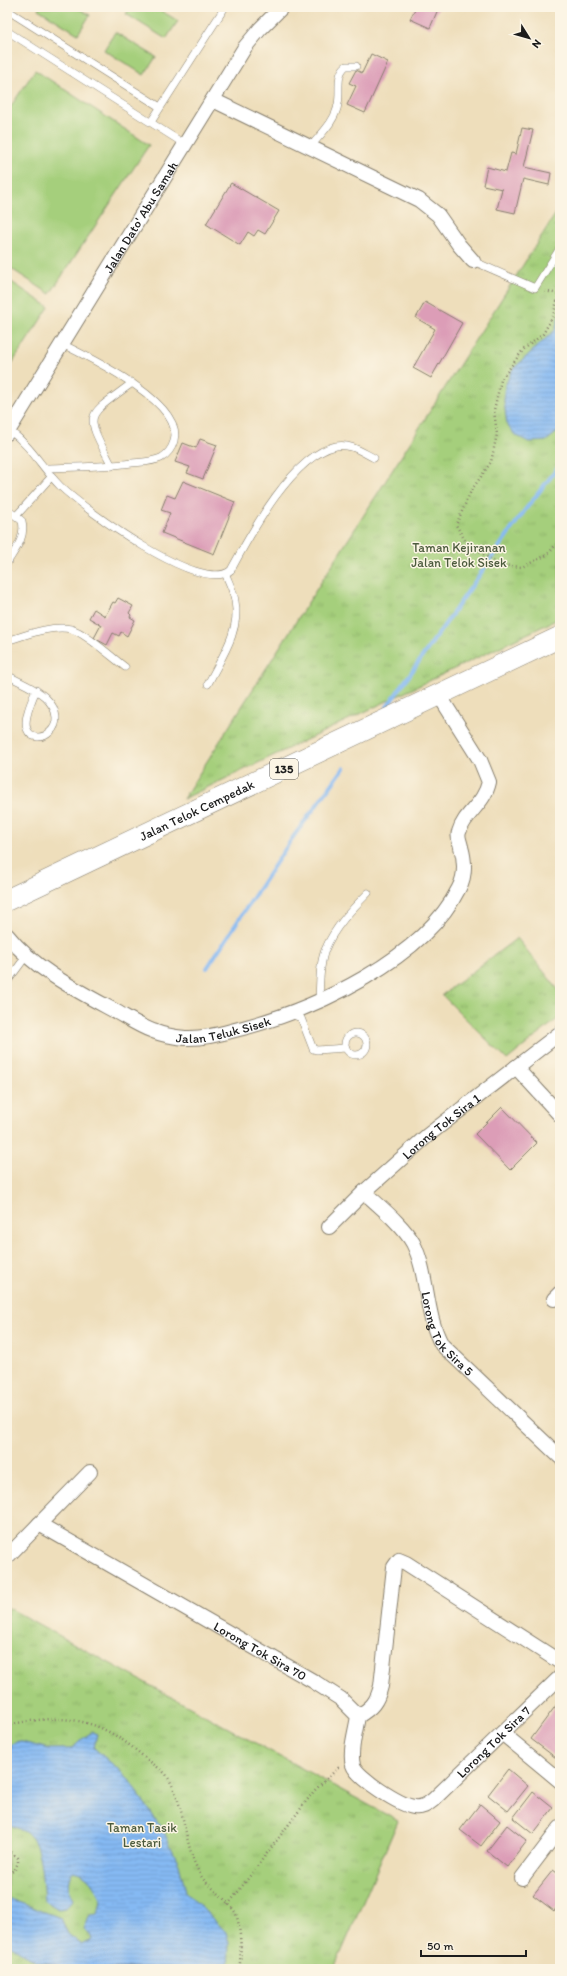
<svg xmlns="http://www.w3.org/2000/svg" width="567" height="1976" font-family="Itim,sans-serif">
	<defs>
		<pattern id="park-tufts" width="24" height="20" patternUnits="userSpaceOnUse"><rect width="24" height="20" fill="#a5cf7b"/><path d="M3 7l-1-3M5 7V3M7 7l1-3M15 17l-1-3M17 17v-4M19 17l1-3" fill="none" stroke="#8db16a"/></pattern>
		<pattern id="water-rules" width="6" height="5" patternUnits="userSpaceOnUse"><rect width="6" height="5" fill="#85b9f3"/><path d="M0 2.5h6" fill="none" stroke="#729ed0"/></pattern>
	</defs>
	<rect width="100%" height="100%" fill="#fcf5e5"/>
	<filter id="ink" filterUnits="userSpaceOnUse"><feTurbulence type="fractalNoise" baseFrequency=".025" numOctaves="2"/><feDisplacementMap in="SourceGraphic" scale="8" xChannelSelector="R" yChannelSelector="G"/><feConvolveMatrix kernelMatrix="1 2 1 2 8 2 1 2 1" color-interpolation-filters="sRGB"/></filter>
	<filter id="wash" filterUnits="userSpaceOnUse"><feTurbulence type="fractalNoise" baseFrequency=".012" numOctaves="4" result="noise"/><feDisplacementMap in="SourceGraphic" scale="16" xChannelSelector="R" yChannelSelector="G"/><feGaussianBlur stdDeviation="0.9" result="paint"/><feColorMatrix in="noise" values="0 0 0 0 0 0 0 0 0 0 0 0 0 0 0 0 0 1.4 0 .05"/><feComposite in="paint" operator="in"/></filter>
	<g filter="url(#wash)">
		<rect width="100%" height="100%" fill="#eedebb"/>
		<g fill="#a5cf7b" stroke="#60764c">
			<polygon points="39,7 76,7 90,15 78,34 38,9"/>
			<polygon points="130,7 155,7 178,21 166,39 126,14"/>
			<polygon points="115,32 156,57 144,75 104,50"/>
			<polygon points="35,70 149,145 50,294 7,266 7,112"/>
			<polygon points="7,279 49,307 7,371"/>
		</g>
		<g fill="url(#park-tufts)" stroke="#60764c">
			<polygon points="560,207 560,618 183,799"/>
			<polygon points="517,938 560,992 560,1017 507,1060 442,995"/>
			<polygon points="7,1607 398,1821 334,1969 7,1969"/>
		</g>
		<g fill="url(#water-rules)" stroke="#506a88">
			<polygon points="560,313 560,430 546,441 529,442 515,435 507,425 504,401 505,386 512,370 555,330"/>
			<path d="M92,1732L97,1734L94,1748L127,1777L164,1832L179,1864L186,1892L226,1932L229,1943L228,1969H63L57,1965L36,1962L7,1943V1898L61,1918L68,1934L82,1945L92,1940L90,1934L84,1929L90,1915L98,1914L101,1901C95,1887 90,1874 73,1871C66,1881 68,1889 73,1900L66,1908L58,1909L44,1900C42,1882 42,1848 30,1836C25,1831 13,1826 7,1824V1748L18,1741L49,1749H72L81,1740Z"/>
		</g>
		<g fill="none" stroke-linecap="round" stroke-linejoin="round">
			<g stroke="#85b9f3" stroke-width="4">
				<polyline points="387,707 525,510 560,465"/>
				<polyline points="207,968 291,840 344,768"/>
			</g>
		</g>
		<g id="blocks">
			<g fill="#dc9db7">
				<polygon points="416,7 439,7 430,28 410,19"/>
				<polygon points="371,54 388,62 365,113 347,105 356,86 349,83 356,70 362,73"/>
				<polygon points="522,128 533,130 524,167 551,173 549,185 523,179 515,213 497,209 502,189 483,185 487,167 506,172 511,153 516,154"/>
				<polygon points="231,183 279,211 265,234 258,230 254,236 248,232 240,245 206,224"/>
				<polygon points="425,302 462,323 431,378 413,368 435,329 416,318"/>
				<polygon points="200,439 217,445 203,479 187,473 190,467 175,462 183,443 196,448"/>
				<polygon points="183,481 235,502 214,554 162,533 170,513 161,510 167,495 175,498"/>
				<polygon points="118,598 133,606 129,613 131,615 130,617 135,620 127,636 121,632 119,636 113,633 107,645 94,638 101,625 89,618 94,609 105,616 113,602 115,603"/>
				<polygon points="502,1107 537,1143 510,1170 475,1134"/>
				<polygon points="560,1700 560,1761 531,1739"/>
				<polygon points="508,1769 528,1786 508,1811 488,1795"/>
				<polygon points="533,1792 553,1808 533,1834 513,1818"/>
				<polygon points="480,1804 500,1821 481,1846 460,1830"/>
				<polygon points="507,1825 527,1841 507,1867 487,1851"/>
				<polygon points="553,1870 560,1875 560,1903 554,1911 533,1895"/>
			</g>
		</g>
	</g>
	<g filter="url(#ink)">
		<use href="#blocks" fill-opacity="0" stroke="#857d6c" stroke-width="1"/>
		<g fill="none" stroke-linecap="round" stroke-linejoin="round">
			<g stroke="#857d6c" stroke-width="8">
				<g id="lane">
					<polyline points="7,10 160,107"/>
					<polyline points="7,31 186,145"/>
					<polyline points="151,122 225,7"/>
					<path d="M311,146C321,134 336,120 338,104C341,91 335,75 346,66H356"/>
					<polyline points="473,261 535,288 560,248"/>
					<path d="M9,430C33,448 41,467 60,486C84,509 202,596 231,570C251,533 292,456 336,446C350,443 362,452 374,458"/>
					<path d="M112,466C84,411 84,419 132,383"/>
					<path d="M46,468C75,467 103,467 132,463C141,462 152,462 161,458C168,454 172,448 174,441C185,403 90,358 62,344"/>
					<polyline points="7,510 16,516"/>
					<path d="M7,563C15,550 26,538 22,521L16,516L52,476"/>
					<path d="M7,641C26,635 51,625 71,629C84,632 112,657 125,667"/>
					<path d="M7,675C19,682 34,687 45,697C75,726 35,750 27,729C23,719 32,700 36,690"/>
					<path d="M208,684C221,658 241,631 235,601C234,592 229,583 226,575"/>
					<polyline points="7,982 27,955"/>
					<path d="M319,1000C320,984 319,966 325,950C334,928 351,910 368,893"/>
					<polyline points="291,1014 301,1018 313,1049 317,1050 346,1048"/>
					<circle cx="356" cy="1044" r="11"/>
				</g>
			</g>
			<g stroke="#857d6c" stroke-width="16">
				<g id="street">
					<polyline points="213,100 419,200 438,215 459,245 473,261"/>
					<path id="s1" d="M7,433L245,47L260,29L282,7"/>
					<path id="s2" d="M7,935C33,968 76,990 113,1010C126,1017 139,1026 153,1031C163,1035 175,1037 185,1038C205,1039 223,1033 243,1028C315,1009 424,959 459,888C466,875 465,861 461,847C460,841 457,837 459,832C465,812 484,805 489,782L480,760L439,695"/>
					<polyline points="516,1067 560,1115"/>
					<path id="s3" d="M364,1192C379,1206 403,1225 413,1243C429,1275 424,1313 442,1345L560,1457"/>
					<path id="s4" d="M329,1227L364,1192L428,1135L560,1033"/>
					<polyline points="554,1299 560,1293"/>
					<path id="s5" d="M39,1524L313,1681L341,1699L358,1716C356,1731 349,1751 353,1765C357,1778 400,1805 414,1807C422,1808 427,1805 433,1800L560,1677"/>
					<polyline points="7,1557 90,1472"/>
					<path d="M358,1716C372,1708 377,1702 381,1686L394,1567L399,1560L406,1563L560,1662"/>
					<polyline points="502,1733 560,1781"/>
					<polyline points="522,1878 560,1828"/>
				</g>
			</g>
			<g stroke="#857d6c" stroke-width="22">
				<g id="primary">
					<path id="s6" d="M7,900L560,637"/>
				</g>
			</g>
			<g stroke="#857d6c" stroke-width="2.5" stroke-dasharray="1 3" stroke-linecap="butt">
				<polyline points="545,291 559,294 560,292"/>
				<polyline points="560,294 559,294 553,316 543,334 523,350 501,380 494,410 497,434 491,462 471,491 456,525 466,542 499,565 522,567 547,555 560,540"/>
				<path d="M7,1725C65,1713 99,1717 144,1757C150,1762 164,1771 167,1776C186,1806 183,1844 200,1874C204,1882 213,1888 219,1894C224,1899 231,1906 235,1912C241,1924 242,1956 239,1969"/>
				<polyline points="7,1852 12,1853 18,1858 18,1863 14,1871 7,1873"/>
				<polyline points="228,1905 314,1791 338,1768 341,1768"/>
			</g>
			<use href="#lane" stroke="#fff" stroke-width="7"/>
			<use href="#street" stroke="#fff" stroke-width="14"/>
			<use href="#primary" stroke="#fff" stroke-width="21"/>
		</g>
	</g>
	<g text-anchor="middle" dominant-baseline="central" stroke-width="3" stroke-linejoin="round" paint-order="stroke">
		<rect fill="#fcf5e5" stroke="#5f5d58" stroke-width="1" x="270" y="759" width="28" height="20" rx="3"/>
		<g font-size="12" font-weight="bold" fill="#1c1c1c">
			<text x="284" y="769">135</text>
		</g>
		<g font-size="13" fill="#1c1c1c" stroke="#fcf5e5">
			<text stroke="none"><textPath href="#s1" startOffset="254">Jalan Dato' Abu Samah</textPath></text>
			<text stroke="none"><textPath href="#s6" startOffset="210">Jalan Telok Cempedak</textPath></text>
			<text stroke="none"><textPath href="#s2" startOffset="248">Jalan Teluk Sisek</textPath></text>
			<text stroke="none"><textPath href="#s4" startOffset="151">Lorong Tok Sira 1</textPath></text>
			<text stroke="none"><textPath href="#s3" startOffset="170">Lorong Tok Sira 5</textPath></text>
			<text stroke="none"><textPath href="#s5" startOffset="255">Lorong Tok Sira 70</textPath></text>
			<text stroke="none"><textPath href="#s5" startOffset="603">Lorong Tok Sira 7</textPath></text>
		</g>
		<g font-size="13" fill="#4c5b3d" stroke="#fcf5e5">
			<text x="459" y="547">Taman Kejiranan<tspan x="459" dy="15">Jalan Telok Sisek</tspan></text>
			<text x="142" y="1827">Taman Tasik<tspan x="142" dy="15">Lestari</tspan></text>
		</g>
	</g>
	<rect width="567" height="1976" fill="none" stroke="#fcf5e5" stroke-width="24"/>
	<g transform="translate(529 38) rotate(127)" stroke="#fcf5e5" stroke-width="3" paint-order="stroke">
	<path d="M0-3L7 15L0 10L-7 15Z" fill="#1c1c1c"/>
	<text y="-6" font-size="11" font-weight="bold" text-anchor="middle" fill="#1c1c1c">N</text>
	</g>
	<path d="M421 1950v6h105v-6" fill="none" stroke="#1c1c1c" stroke-width="2"/>
	<text x="427" y="1950" font-size="12" fill="#1c1c1c" stroke="#fcf5e5" stroke-width="3" paint-order="stroke">50 m</text>
</svg>
